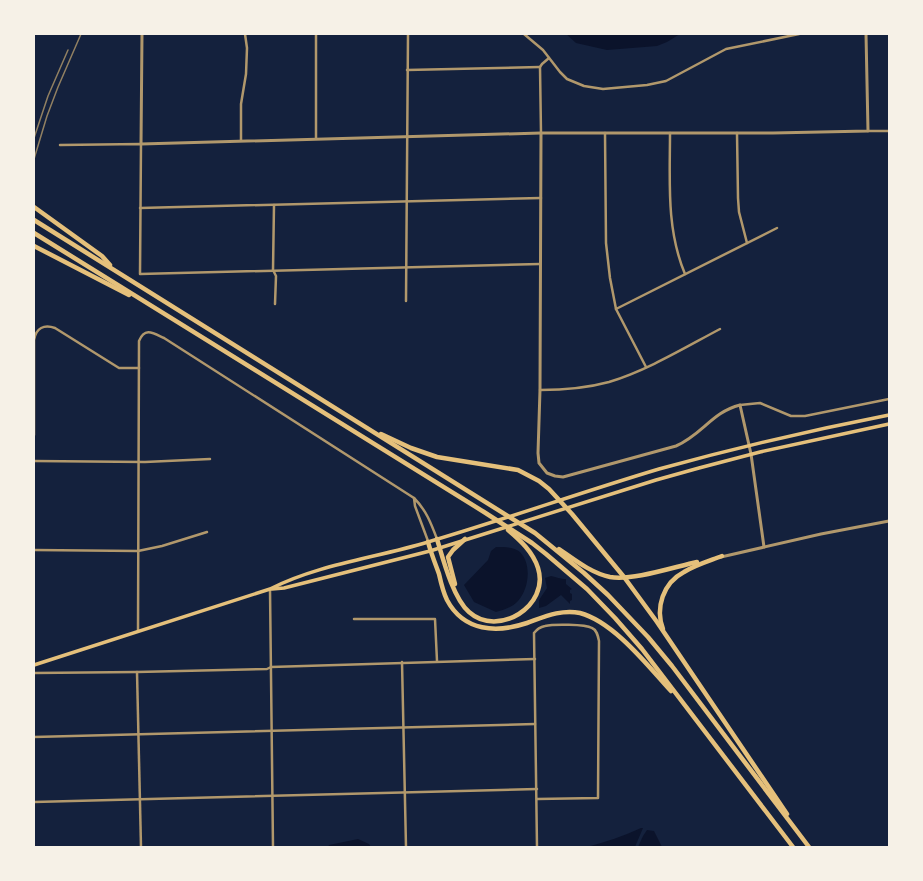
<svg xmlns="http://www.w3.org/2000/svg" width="923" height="881" font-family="Bitter,serif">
	<rect width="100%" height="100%" fill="#14213d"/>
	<g fill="#0b132b">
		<polygon points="566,34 680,34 667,42 657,46 607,50 576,43"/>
		<path d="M496,547C504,547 514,547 520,552C532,564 529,589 518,601C513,607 503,610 496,612L474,602L464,585L488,560L491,551Z"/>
		<path d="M551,576C557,577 560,579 566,579V584L572,589L570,590V593L572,594V600L570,601V604L561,595L546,606L539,608V600L547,588L545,578Z"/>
		<path d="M641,828H643L635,847H587C606,842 623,836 641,828Z"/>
		<polygon points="647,830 654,831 662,847 638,847 643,836"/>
		<polygon points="358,839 369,844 371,847 328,847 329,845"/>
	</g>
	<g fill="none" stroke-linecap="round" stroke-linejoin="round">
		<g stroke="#b1986c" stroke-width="2.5">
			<polyline points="524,34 543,50 560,72 567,79 584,86 603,89 647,85 666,81 726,49 799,34"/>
			<polyline points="407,70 540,67"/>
			<polyline points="868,131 889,131"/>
			<polyline points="541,133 540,67 542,64 549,58"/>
			<polyline points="605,133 606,243 610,278 616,309 646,367"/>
			<path d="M670,133C670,180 666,229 685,274"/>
			<polyline points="737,133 738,198 739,212 747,243"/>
			<polyline points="316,138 316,34"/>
			<polyline points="241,140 241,104 246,74 247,48 245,34"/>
			<polyline points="60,145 141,144 140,274 540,264"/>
			<polyline points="274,205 273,270 276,276 275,304"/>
			<polyline points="140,208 541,198"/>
			<polyline points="406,301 408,34"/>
			<polyline points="616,309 777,228"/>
			<path d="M540,390C563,390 587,388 609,382C648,370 684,348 720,329"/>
			<polyline points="740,405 760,403 791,416 805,416 889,399"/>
			<path d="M34,435V340C36,328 44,324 55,328L119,368H139"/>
			<polyline points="34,461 145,462 210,459"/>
			<path d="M428,541L415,506L414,498C426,510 431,523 437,539"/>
			<polyline points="34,550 138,551 162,546 207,532"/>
			<polyline points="270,589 273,847"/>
			<polyline points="354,619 435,619 437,661"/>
			<path d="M138,631L139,341C145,327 153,333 164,338L414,498"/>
			<polyline points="402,662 406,847"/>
			<polyline points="137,672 141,847"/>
			<polyline points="34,673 137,672 267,669 271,667 535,659"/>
			<polyline points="34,737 535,724"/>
			<path d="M537,799L598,798L599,641C598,636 597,630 592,628C585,624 553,624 545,626C540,627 537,629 534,633L537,847"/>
			<polyline points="34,802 537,789"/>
		</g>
		<g stroke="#b1986c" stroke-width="3">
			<polyline points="142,34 141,144 541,133 773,133 868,131 866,34"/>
			<path d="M541,133L540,390L538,453L539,463L547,473L555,476L563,477L676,446C702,435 712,412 740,405L751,454L764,547"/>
			<polyline points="721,557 821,534 889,521"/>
		</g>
		<g stroke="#e5c07b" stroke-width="3.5">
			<polyline points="272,589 284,588 430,551 656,480 699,468 760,452 889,424"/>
			<path d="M34,665L270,589C319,564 376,558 428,542C506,519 582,492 659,469C735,448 812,430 889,415"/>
		</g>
		<g stroke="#e5c07b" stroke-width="4.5">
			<polyline points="34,207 102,256 110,265"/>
			<polyline points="34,220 535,533 584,573 608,595 648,637 672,666 809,847"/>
			<polyline points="34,233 484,512 532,543 546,554 587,589 615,618 642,649 793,847"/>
			<polyline points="34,246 129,295"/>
			<polyline points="381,434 411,448 437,457 518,470 539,481 549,489 572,514 624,577 657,622 787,814"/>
			<path d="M437,539C443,559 453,598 469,612C498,638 550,606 538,568C533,552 520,540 508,530"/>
			<path d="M428,542C431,553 435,563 439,574C441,583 443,592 447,600C464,632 497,633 527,623C544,617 561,609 580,613C614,622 648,666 671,691"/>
			<path d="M559,549C575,560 591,573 610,577C632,581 674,567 697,562"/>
			<polyline points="455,584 448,557 453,550 465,539"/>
			<path d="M663,629C655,608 663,583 684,572C695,565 709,561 722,556"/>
		</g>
		<g stroke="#918062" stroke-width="1.5">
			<polyline points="34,138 48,96 68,50"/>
			<polyline points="34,159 47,116 58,87 81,34"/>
		</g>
	</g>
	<rect width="923" height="881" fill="none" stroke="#f6f1e7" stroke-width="70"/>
</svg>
